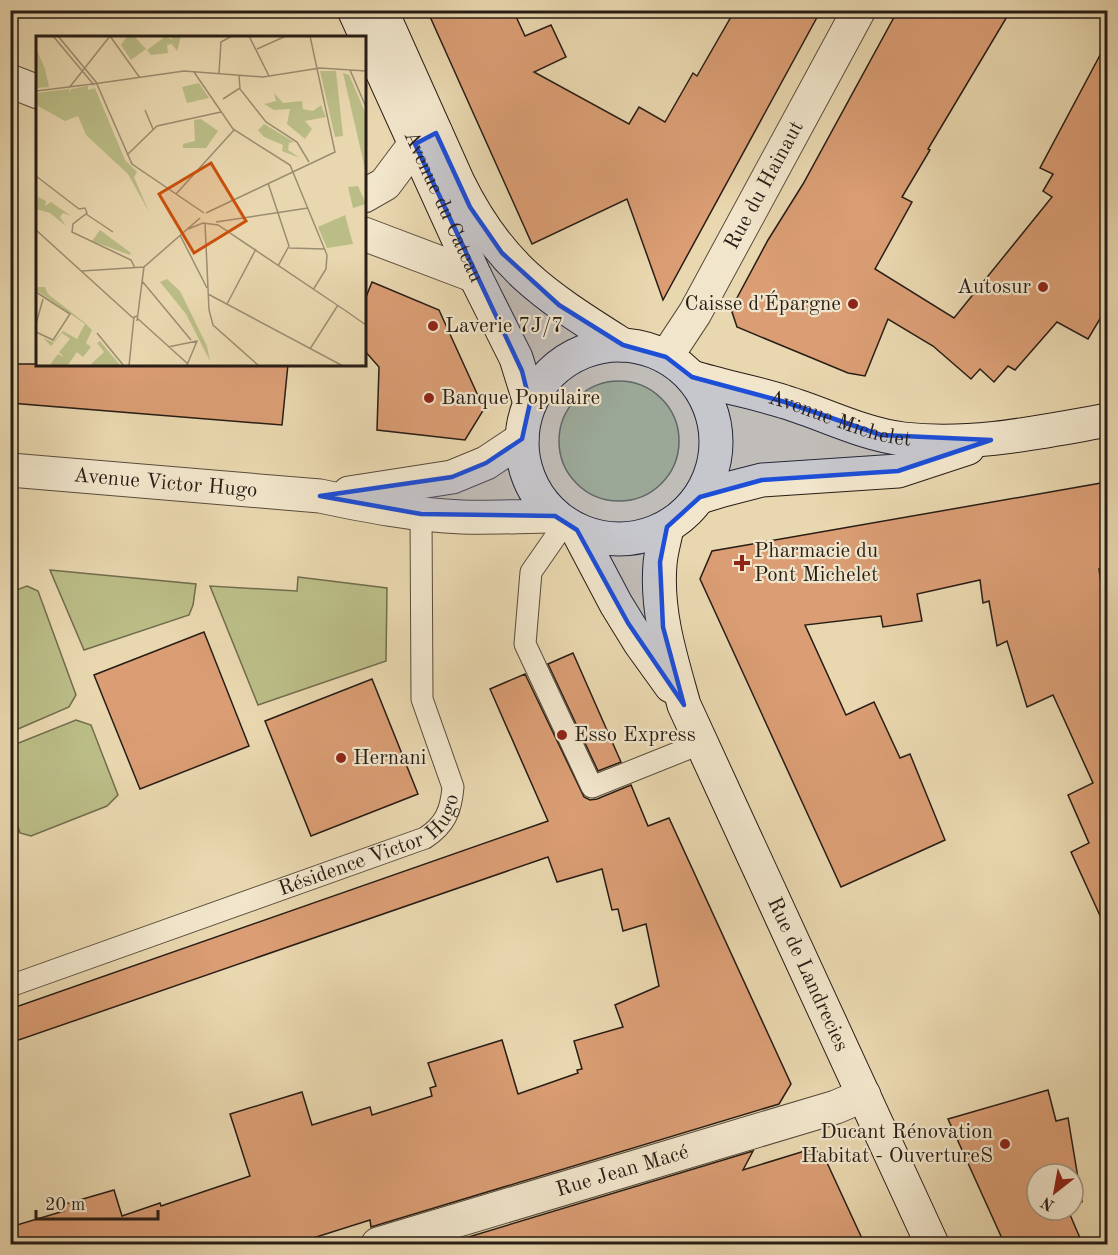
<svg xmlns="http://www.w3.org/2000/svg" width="1118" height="1255" font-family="'Old Standard TT',serif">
	<rect width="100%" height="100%" fill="#e9d7af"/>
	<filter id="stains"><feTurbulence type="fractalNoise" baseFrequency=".00333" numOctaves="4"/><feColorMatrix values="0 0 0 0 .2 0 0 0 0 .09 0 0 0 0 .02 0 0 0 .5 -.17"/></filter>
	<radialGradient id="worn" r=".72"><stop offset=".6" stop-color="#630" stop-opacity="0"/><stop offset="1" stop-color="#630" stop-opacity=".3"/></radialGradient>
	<g fill="#bbbd87" stroke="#716d4e" stroke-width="1.5">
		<circle cx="619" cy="441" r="60"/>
		<polygon points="50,570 196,584 193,605 189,615 84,650"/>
		<polygon points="298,577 387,588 386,661 258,705 210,586 297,591"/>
		<polygon points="27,586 38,591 76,695 69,707 11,732 11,592"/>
		<polygon points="76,720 91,725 118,795 107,806 31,836 20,833 11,807 11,746"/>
	</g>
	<g fill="#da9d74" stroke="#271d15" stroke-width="1.5">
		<polygon points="427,10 513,10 525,36 551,25 566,57 534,72 629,124 639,107 665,122 693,73 697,76 735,10 821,10 663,300 627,199 532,244"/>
		<polygon points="898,10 1011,10 928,149 930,150 902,197 912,202 875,269 954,318 1052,197 1043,191 1053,174 1040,168 1107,42 1107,307 1088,339 1057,322 1015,370 1008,366 994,382 980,369 971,379 933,346 888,319 865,376 848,373 737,327 731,309 768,240 803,184"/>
		<polygon points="372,282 439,310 484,409 465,440 377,430 379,367 364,350 364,302"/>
		<polygon points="10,364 288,364 282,425 10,403"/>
		<polygon points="1107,482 1107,566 1099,569 1107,628 1107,931 1071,852 1089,843 1068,795 1093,783 1053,695 1027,707 1007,641 997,646 989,601 983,603 980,580 917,594 922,621 883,627 881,616 805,625 846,715 874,702 900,758 910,754 945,840 841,887 700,579 712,551"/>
		<polygon points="204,632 249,746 140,789 94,675"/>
		<polygon points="573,653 621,762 598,771 548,664"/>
		<polygon points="525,674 584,797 590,800 597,799 631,785 648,826 669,818 791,1084 779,1104 371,1227 370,1220 291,1245 10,1245 10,1227 64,1211 62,1205 114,1190 122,1216 160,1203 161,1206 250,1176 230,1114 302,1092 312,1125 370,1107 372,1115 432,1096 430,1088 436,1086 428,1063 502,1040 518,1094 578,1073 577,1070 582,1069 574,1041 623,1027 615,1005 659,986 646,924 623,931 618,909 612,910 602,869 557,882 548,857 10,1043 10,1009 548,821 490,689"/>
		<polygon points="372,679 418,794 311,836 265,721"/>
		<polygon points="1048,1090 1056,1121 1068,1118 1082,1202 1073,1204 1073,1174 1037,1174 1037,1210 1068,1210 1083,1245 1005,1245 948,1119"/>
		<polygon points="811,1149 823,1154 865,1245 442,1245 753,1151 743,1170"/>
	</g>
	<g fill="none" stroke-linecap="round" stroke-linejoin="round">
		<g stroke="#584c3c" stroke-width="23">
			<g id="service">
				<polyline points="565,523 531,572 525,644 592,787 702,743"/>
				<path id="s1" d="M10,986L425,838C445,825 451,811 453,787L422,699L421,514"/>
			</g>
		</g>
		<g stroke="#584c3c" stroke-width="35">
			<g id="minor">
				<polyline points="10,81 38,92"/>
				<polyline points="364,196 385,184 415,144 436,133"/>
				<polyline points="364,234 475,276"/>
				<path id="s2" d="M666,357L695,313L859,10"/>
				<path id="s3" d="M10,470L320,496C367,506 414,515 462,517C493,518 524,516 555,516"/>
				<polyline points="349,493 452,477 486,463 522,439"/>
				<path id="s4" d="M378,1244L836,1107L864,1095"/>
			</g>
		</g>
		<g stroke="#271d15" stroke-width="35">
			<g id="secondary">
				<path id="s5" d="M354,10L475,276L516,358L530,403"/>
				<path d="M381,10L458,182C500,268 546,296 623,345"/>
				<circle cx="619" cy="442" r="97"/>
				<path id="s6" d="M692,377C723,387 755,392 785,402C825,414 862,434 903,439C972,447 1040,432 1108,420"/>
				<polyline points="700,497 723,490 762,480 898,471 968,448"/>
				<path id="s7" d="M667,527C665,539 661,551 660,564C656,613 671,658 684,705L932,1244"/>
				<polyline points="577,530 616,604 640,643 671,686"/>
			</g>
		</g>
		<use href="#service" stroke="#f1e5cb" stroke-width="21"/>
		<use href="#minor" stroke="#f1e5cb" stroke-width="33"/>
		<use href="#secondary" stroke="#f1e5cb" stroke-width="33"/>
	</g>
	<path fill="#1d4ed8" fill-opacity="0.2" stroke="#1d4ed8" stroke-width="4.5" stroke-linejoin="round" d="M436,133L470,207L502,253L559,305L623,345L666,357L692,377L785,402L881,435L991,440L898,471L762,480L700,497L667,527L660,562L663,627L684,705L628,623L577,530L555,516L421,514L320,496L452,477L486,463L522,439L530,403L522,371L415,144Z"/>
	<g fill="#8f2418" stroke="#f1e5cb" stroke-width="2">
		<circle cx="1043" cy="287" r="6"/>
		<circle cx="853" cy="304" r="6"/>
		<circle cx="433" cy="326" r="6"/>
		<circle cx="429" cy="398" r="6"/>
		<path d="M739 554h6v6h6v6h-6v6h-6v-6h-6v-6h6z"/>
		<circle cx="562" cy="735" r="6"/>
		<circle cx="341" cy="758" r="6"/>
		<circle cx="1005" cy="1144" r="6"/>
	</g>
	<g text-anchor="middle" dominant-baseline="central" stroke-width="4.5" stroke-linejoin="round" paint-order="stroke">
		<g font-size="21" fill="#271d15" stroke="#f1e5cb">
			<text stroke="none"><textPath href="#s2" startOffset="198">Rue du Hainaut</textPath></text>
			<text stroke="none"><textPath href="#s5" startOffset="216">Avenue du Cateau</textPath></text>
			<text stroke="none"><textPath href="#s6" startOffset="154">Avenue Michelet</textPath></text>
			<text stroke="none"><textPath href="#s3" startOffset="156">Avenue Victor Hugo</textPath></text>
			<text stroke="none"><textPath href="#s1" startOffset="390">Résidence Victor Hugo</textPath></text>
			<text stroke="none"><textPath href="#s7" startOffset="478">Rue de Landrecies</textPath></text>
			<text stroke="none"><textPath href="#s4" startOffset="255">Rue Jean Macé</textPath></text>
		</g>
		<g font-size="21" fill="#271d15" stroke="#f1e5cb" text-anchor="start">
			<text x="1031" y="287" text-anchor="end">Autosur</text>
			<text x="841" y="304" text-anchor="end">Caisse d'Épargne</text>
			<text x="445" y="326">Laverie 7J/7</text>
			<text x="441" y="398">Banque Populaire</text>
			<text x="754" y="551">Pharmacie du<tspan x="754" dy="24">Pont Michelet</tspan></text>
			<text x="574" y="735">Esso Express</text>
			<text x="353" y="758">Hernani</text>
			<text x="993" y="1132" text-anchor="end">Ducant Rénovation<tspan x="993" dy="24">Habitat - OuvertureS</tspan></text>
		</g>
	</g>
	<g transform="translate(36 36)">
		<rect width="330" height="330" fill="#e9d7af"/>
		<path d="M91,0H98L110,13L95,24L85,9ZM130,0L136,4L135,0H145L141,15L136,8L131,9L132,17L115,19L111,14ZM0,12L9,33L13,51L0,52ZM284,35H300L307,100L299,101ZM307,37L313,39L330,78V137ZM163,47L173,62L151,67L146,51ZM52,50V54L59,52L89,124L101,136L98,141L113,176L92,138L50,99L42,80L29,85L2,70L0,57L33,53L34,57L35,53ZM238,57L247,67L266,65L267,73L277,75L285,69L290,81L269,85L276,93L269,103L251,88L254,73L238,74L228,68L240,65ZM165,83L182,95L170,112H147V108L159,105L158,84ZM228,88L258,106L253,107L252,114L264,122L246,115L247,109L228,101L222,94ZM322,150L330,168L317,172L312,151ZM2,161L10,165L9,170L15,166L35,180L27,177L24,181L30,190L14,177L0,173ZM309,179L317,208L291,212L282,191ZM64,194L95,217L94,219L56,205ZM131,243L144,255L171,310L174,325L150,278L124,246ZM2,251H9L12,258L49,287L56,294L50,307L55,311L47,321L41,316L31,330H13L22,318L28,321L23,316L34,303L26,297L15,310L7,302L17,306L27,295L41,303L49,288L0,254ZM64,305L74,317L85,330H53L68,316L61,307Z" fill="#bbbd87"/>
		<path fill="none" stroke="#9b8d71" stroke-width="1.5" d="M17,0L58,49M22,0L60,46L96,128L168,177M213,0L233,40M221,13L250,0M314,34L330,71M158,36L197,93L254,129L291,219L290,233L277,254M183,37L185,6L196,0M203,40L204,53L230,86L261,106L273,126M57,48L148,35L227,41L284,32L330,35M33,52L74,0L104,42M0,55L57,48M187,63L204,52M109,74L117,93M91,119L121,90L185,76M0,140L43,173M232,147L253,210L242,230M140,158L198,94M43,173L49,172L51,177L37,188L36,196L95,224L99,232M170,177L299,116L274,0M50,178L77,196M180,186L272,172M169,187L173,274L177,289L223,330M152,193L167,187L182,189L313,277M0,194L97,282M144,199L171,252M253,212L289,213M46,235L108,231M106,245L155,304M0,256L34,278L17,304L0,296M172,258L307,330M191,268L220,213M310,275L330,289M101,282L152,328M101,285L108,231L164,182M0,288L7,263M61,297L88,330M132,311L161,305L151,329M274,313L302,269M93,330L98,281L101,280"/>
		<path fill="#cb500d" fill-opacity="0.15" stroke="#cb500d" stroke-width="3" d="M175,127L210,185L158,217L123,158Z"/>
		<rect width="330" height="330" fill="none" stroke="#271d15" stroke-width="3"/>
	</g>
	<rect width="1118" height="1255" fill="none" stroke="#e9d7af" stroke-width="36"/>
	<rect x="12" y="12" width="1094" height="1231" fill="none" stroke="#271d15" stroke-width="3"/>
	<rect x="18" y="18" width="1082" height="1219" fill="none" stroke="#271d15" stroke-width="1.5"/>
	<g transform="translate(1055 1192) rotate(211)"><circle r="28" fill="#f1e5cb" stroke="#a09582" stroke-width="1.5"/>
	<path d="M0-4.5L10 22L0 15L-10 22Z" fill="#8f2418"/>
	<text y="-9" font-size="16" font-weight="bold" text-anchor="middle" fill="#271d15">N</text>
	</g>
	<path d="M36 1210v9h122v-9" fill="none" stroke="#271d15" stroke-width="3"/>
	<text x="45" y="1210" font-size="18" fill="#271d15" stroke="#f1e5cb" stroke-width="4.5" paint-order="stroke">20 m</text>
	<rect width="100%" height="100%" filter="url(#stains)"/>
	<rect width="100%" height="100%" fill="url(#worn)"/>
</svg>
